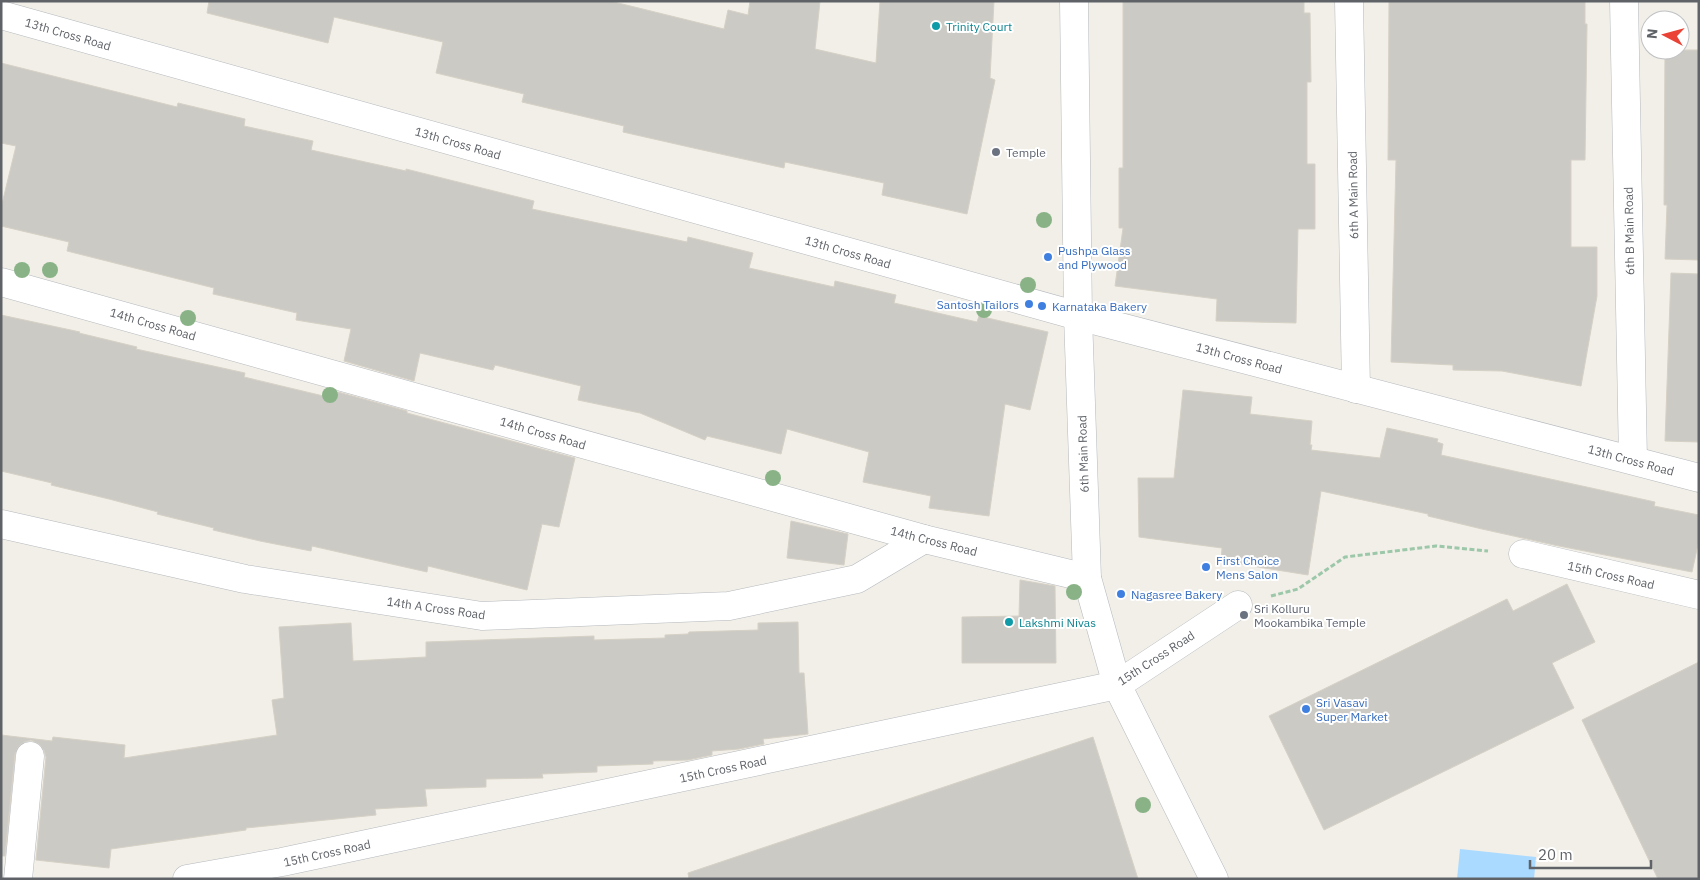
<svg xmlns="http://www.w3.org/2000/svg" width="1700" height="880" font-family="'IBM Plex Sans',sans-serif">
	<rect width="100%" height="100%" fill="#f1efe8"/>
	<polygon fill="#aadaff" points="1460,849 1536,857 1534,879 1457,879"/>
	<g fill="#cccac5" stroke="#d6d1c6">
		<polygon points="209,1 610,1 724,29 728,10 748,15 750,1 820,1 815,49 876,63 880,1 994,1 990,78 995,80 967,214 882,195 884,183 785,162 784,168 698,149 623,132 624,126 522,102 524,94 436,73 443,42 334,17 328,43 207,13"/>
		<polygon points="1123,1 1304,1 1304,13 1310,13 1311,82 1307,82 1307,164 1315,164 1315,229 1298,229 1296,323 1216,321 1217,299 1115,286 1123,228 1119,228 1119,168 1123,168"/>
		<polygon points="1389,1 1585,1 1585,24 1587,24 1585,160 1571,160 1571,247 1597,247 1597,296 1581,386 1502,371 1453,370 1453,365 1391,362 1396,160 1388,160"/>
		<polygon points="1665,50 1699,50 1699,260 1665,259 1667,205 1664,205"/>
		<polygon points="1,63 177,107 178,103 245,119 244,126 313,141 311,150 406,171 406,169 534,201 532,209 687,242 688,237 753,253 749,268 834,287 835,281 896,295 894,303 977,322 979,316 1048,332 1030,410 1005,404 989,516 929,508 931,496 863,482 869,452 787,429 781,454 707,436 705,440 640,413 578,400 581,386 495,365 493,370 420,353 414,381 344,361 351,329 296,320 297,313 213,294 214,288 67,251 69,242 1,226 1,208 16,146 1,143"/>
		<polygon points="1671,273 1699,274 1699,442 1665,441"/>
		<polygon points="1,315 80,332 79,333 137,347 136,349 245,373 244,377 336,399 338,392 407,411 407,413 575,458 559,527 542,524 527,590 428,566 427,572 312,546 311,551 260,541 213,530 214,528 157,514 158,512 109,499 51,485 52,483 1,471"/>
		<polygon points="1183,390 1252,397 1250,414 1312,421 1310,445 1312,445 1311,450 1380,458 1387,428 1438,439 1437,442 1443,444 1441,455 1655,502 1654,506 1699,515 1699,540 1692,572 1554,545 1482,529 1428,516 1428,514 1321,491 1308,575 1221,561 1222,548 1139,537 1138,478 1174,478"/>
		<polygon points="791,521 848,534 844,565 787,558"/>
		<polygon points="1020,580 1055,586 1056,663 962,663 962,617 1019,616"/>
		<polygon points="1567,584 1595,642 1552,663 1574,708 1324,830 1269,716 1507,599 1513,611"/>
		<polygon points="798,622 799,673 804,673 808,734 763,739 764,744 739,749 712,751 712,755 688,760 653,761 653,764 597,766 597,772 542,774 543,778 486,779 486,787 425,789 427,806 375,809 376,815 246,828 246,830 111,849 109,868 36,860 46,757 44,750 39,744 31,740 24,742 18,747 15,754 5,856 1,856 1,735 52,741 53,737 125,745 124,758 277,735 272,700 284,698 279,627 351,623 353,661 426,657 426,642 594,636 594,640 665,638 665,635 688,634 689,632 758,630 758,623"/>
		<polygon points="1699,662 1699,879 1658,879 1582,720"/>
		<polygon points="1093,737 1138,879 689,879 688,873"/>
	</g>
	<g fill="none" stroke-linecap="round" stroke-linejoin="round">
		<g stroke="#b5b8bc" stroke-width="29">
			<g id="minor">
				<polyline points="1074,1 1078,316 1087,578 1117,685 1214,879"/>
				<polyline points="1349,1 1356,389"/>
				<polyline points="1624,1 1633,460"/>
				<polyline points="1,15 1078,316 1699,478"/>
				<polyline points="1,282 924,539 1087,578"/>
				<polyline points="1,524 245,579 482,616 729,606 857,579 924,539"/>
				<polyline points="1523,554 1699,595"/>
				<polyline points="18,879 30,756"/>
				<polyline points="187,879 282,862 1117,685 1238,605"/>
			</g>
		</g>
		<polyline stroke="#9cc7a9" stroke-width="3" stroke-dasharray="5 2.5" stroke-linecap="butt" points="1271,596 1298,589 1345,557 1436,546 1488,551"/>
		<use href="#minor" stroke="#fff" stroke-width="28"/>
	</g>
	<g fill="#89b387">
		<circle cx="1044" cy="220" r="8"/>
		<circle cx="22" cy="270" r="8"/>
		<circle cx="50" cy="270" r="8"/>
		<circle cx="1028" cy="285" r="8"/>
		<circle cx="984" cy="310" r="8"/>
		<circle cx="188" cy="318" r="8"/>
		<circle cx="330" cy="395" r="8"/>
		<circle cx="773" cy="478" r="8"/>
		<circle cx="1074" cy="592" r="8"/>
		<circle cx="1143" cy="805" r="8"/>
	</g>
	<g fill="#0f9aa8" stroke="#fff" stroke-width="2">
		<circle cx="936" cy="26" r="5"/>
		<circle cx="1009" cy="622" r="5"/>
	</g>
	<g fill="#6b7280" stroke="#fff" stroke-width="2">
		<circle cx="996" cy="152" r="5"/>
		<circle cx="1244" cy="615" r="5"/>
	</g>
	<g fill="#3f7fe0" stroke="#fff" stroke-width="2">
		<circle cx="1048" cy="257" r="5"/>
		<circle cx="1029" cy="304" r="5"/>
		<circle cx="1042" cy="306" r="5"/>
		<circle cx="1206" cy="567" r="5"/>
		<circle cx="1121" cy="594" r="5"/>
		<circle cx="1306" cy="709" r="5"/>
	</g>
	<g text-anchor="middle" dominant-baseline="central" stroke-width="4" stroke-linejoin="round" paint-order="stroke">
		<g font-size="12" fill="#0d838f" stroke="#fff" text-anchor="start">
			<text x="946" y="26">Trinity Court</text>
			<text x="1019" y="622">Lakshmi Nivas</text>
		</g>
		<g font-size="12" fill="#5f6368" stroke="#fff">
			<text transform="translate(68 34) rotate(16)">13th Cross Road</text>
			<text transform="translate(458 143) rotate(16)">13th Cross Road</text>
			<text transform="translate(1353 195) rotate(-91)">6th A Main Road</text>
			<text transform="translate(1629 231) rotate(-91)">6th B Main Road</text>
			<text transform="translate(848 252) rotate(16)">13th Cross Road</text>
			<text transform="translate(153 324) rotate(16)">14th Cross Road</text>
			<text transform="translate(1239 358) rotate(15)">13th Cross Road</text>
			<text transform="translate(543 433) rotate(16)">14th Cross Road</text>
			<text transform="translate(1083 454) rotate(-92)">6th Main Road</text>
			<text transform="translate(1631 460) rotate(15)">13th Cross Road</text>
			<text transform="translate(934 541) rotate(14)">14th Cross Road</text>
			<text transform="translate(1611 575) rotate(13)">15th Cross Road</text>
			<text transform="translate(436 608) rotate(8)">14th A Cross Road</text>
			<text transform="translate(1156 658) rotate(-33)">15th Cross Road</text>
			<text transform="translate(723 769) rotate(-12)">15th Cross Road</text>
			<text transform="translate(327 853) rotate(-12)">15th Cross Road</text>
		</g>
		<g font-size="12" fill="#5b616d" stroke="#fff" text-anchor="start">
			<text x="1006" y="152">Temple</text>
			<text x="1254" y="608">Sri Kolluru<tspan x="1254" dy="14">Mookambika Temple</tspan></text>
		</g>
		<g font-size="12" fill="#366cbe" stroke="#fff" text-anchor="start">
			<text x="1058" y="250">Pushpa Glass<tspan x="1058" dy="14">and Plywood</tspan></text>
			<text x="1019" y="304" text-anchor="end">Santosh Tailors</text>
			<text x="1052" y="306">Karnataka Bakery</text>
			<text x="1216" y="560">First Choice<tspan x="1216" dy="14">Mens Salon</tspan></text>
			<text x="1131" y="594">Nagasree Bakery</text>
			<text x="1316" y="702">Sri Vasavi<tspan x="1316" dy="14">Super Market</tspan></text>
		</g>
	</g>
	<rect width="1700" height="880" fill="none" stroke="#5f6368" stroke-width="5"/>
	<g transform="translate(1665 35) rotate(276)"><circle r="24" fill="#ffffff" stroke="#bfc1c3"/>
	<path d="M0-4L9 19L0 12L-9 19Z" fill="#ea4335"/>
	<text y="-8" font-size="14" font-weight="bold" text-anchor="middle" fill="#5f6368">N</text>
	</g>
	<path d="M1530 860v8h121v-8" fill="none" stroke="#5f6368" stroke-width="2.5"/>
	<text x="1538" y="860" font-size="15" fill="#5f6368" stroke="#ffffff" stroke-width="4" paint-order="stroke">20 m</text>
</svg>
